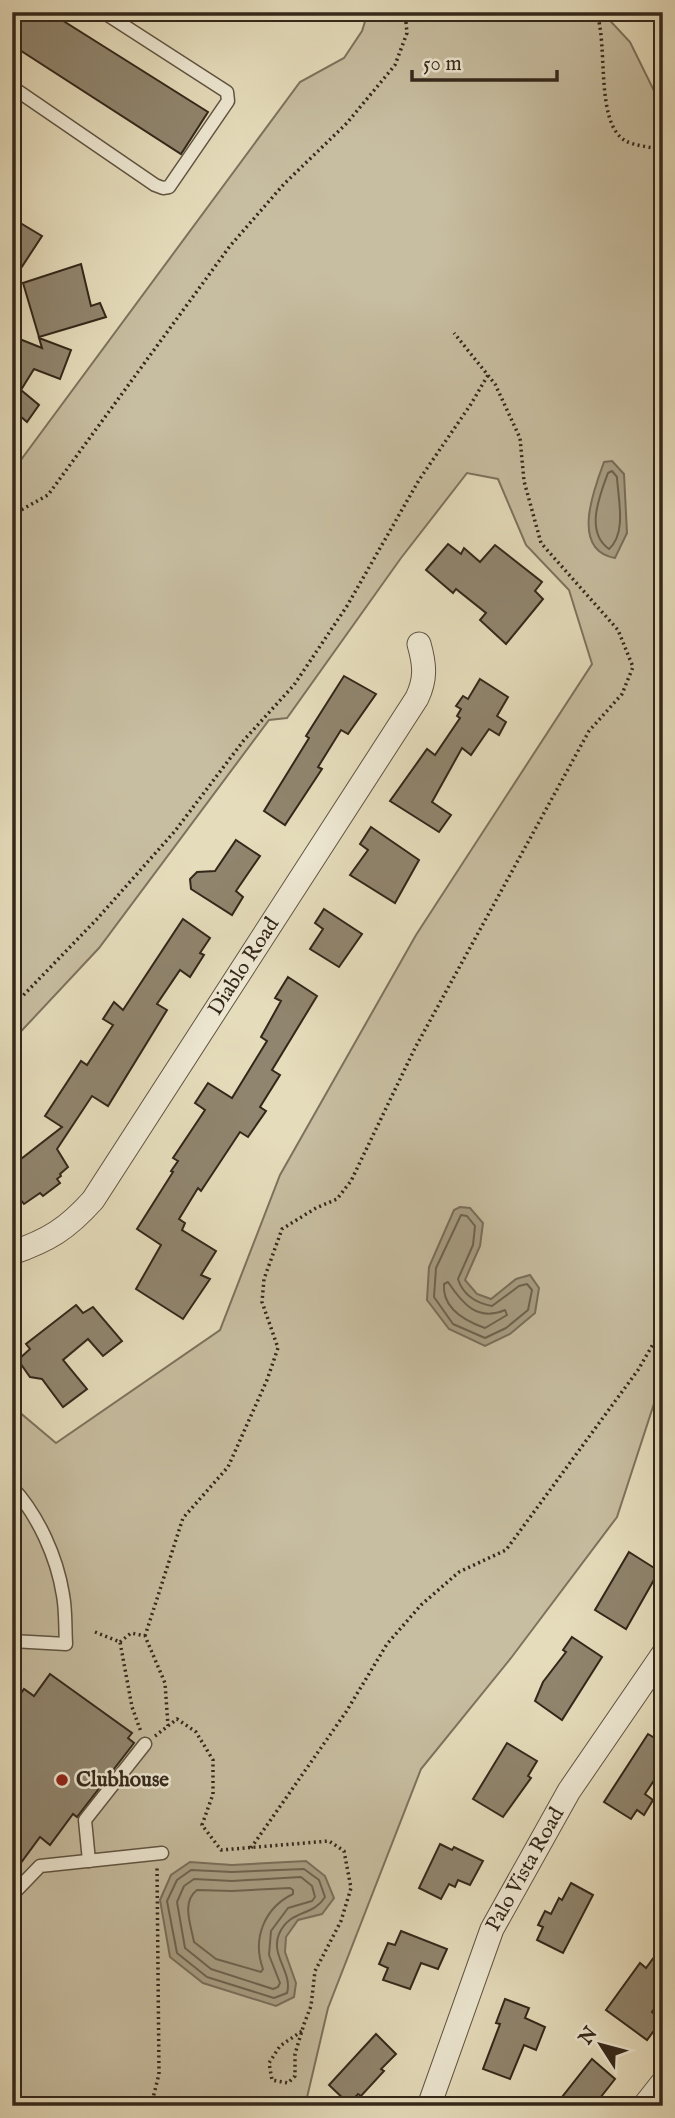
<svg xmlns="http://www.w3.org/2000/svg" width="675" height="2118" font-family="'IM FELL English',serif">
	<rect width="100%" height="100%" fill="#e5dcbb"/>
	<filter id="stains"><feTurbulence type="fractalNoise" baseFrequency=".00286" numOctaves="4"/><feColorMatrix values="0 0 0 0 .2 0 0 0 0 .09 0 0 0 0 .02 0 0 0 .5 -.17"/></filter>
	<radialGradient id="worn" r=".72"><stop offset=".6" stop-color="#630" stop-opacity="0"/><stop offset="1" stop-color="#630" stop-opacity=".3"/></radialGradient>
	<polygon fill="#c7bda0" stroke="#7d725d" stroke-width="2" points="368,12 602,12 630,42 663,109 663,1376 617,1517 511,1658 421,1769 328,2008 305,2106 12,2106 12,1406 56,1443 220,1330 280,1175 416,935 592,664 569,590 526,545 498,479 467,473 401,558 287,718 269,720 99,948 12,1041 12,472 300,82 344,58 362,31"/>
	<g fill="#a89e84" stroke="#796e5a" stroke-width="2">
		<path d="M612,461L624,474L627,533L615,558C570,550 594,489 604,462Z"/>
		<polygon points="460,1207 470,1208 483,1223 480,1246 465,1280 477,1294 491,1299 516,1279 530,1275 539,1288 535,1313 510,1334 485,1346 449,1329 427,1300 429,1267 454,1210"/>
		<polygon points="306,1861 325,1876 334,1898 322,1914 298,1920 286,1937 285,1952 296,1983 294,1997 276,2006 203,1983 170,1957 160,1900 171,1875 190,1862 232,1865"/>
	</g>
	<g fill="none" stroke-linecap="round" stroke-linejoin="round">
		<g stroke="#6e624f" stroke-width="2">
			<path d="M612,471L617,477C618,499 627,533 609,549C585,532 599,497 608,473Z"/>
			<path d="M461,1215L467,1216L475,1226L473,1245L458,1279C463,1295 476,1303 492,1306L519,1286L527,1284L532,1290L528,1310L506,1328L485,1338L453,1324L434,1297L436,1268Z"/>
			<path d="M448,1282C462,1303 477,1322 505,1310L507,1315L485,1328C465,1321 442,1308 444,1284Z"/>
			<path d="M304,1869L319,1880L325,1897C313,1917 290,1909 279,1934C270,1955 293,1973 287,1993L274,1998L207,1977L177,1953L167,1901L177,1880L191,1870L232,1872Z"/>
			<polygon points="301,1877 312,1886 315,1897 312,1901 288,1908 271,1931 269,1955 280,1983 278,1987 273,1989 211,1969 185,1948 177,1902 184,1886 194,1879 232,1881"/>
			<path d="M290,1888L293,1890V1894C264,1908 252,1939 263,1969L261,1972L216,1959L194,1942C191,1925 181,1902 197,1890L232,1891Z"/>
		</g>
	</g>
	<g fill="#90856e" stroke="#33271a" stroke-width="2">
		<polygon points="12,12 49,12 208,112 181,154 12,45"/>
		<polygon points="12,218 42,236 12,282"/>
		<polygon points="81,264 91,306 100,303 106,317 39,337 23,283"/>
		<polygon points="12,336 42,348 39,338 71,350 60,379 34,369 21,390 39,405 27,422 12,409"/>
		<polygon points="448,544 461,554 464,548 480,562 495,545 542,582 535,591 543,599 506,644 480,620 486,613 456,589 453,593 426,570"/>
		<polygon points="344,676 376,694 348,734 341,730 318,767 322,769 285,825 264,811 309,738 306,736"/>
		<polygon points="480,679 508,697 497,716 506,722 499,735 489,729 471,755 462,748 432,802 451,815 439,832 390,801 427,749 435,755 460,718 457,716 461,709 456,706 463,696 468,699"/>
		<polygon points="371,827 419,860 395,903 350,875 368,850 360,844"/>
		<polygon points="236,840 260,856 236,891 243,897 232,915 191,889 190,879 197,872 215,871"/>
		<polygon points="324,909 362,934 339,967 310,949 323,929 315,923"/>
		<polygon points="183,919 210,938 200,953 204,955 190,977 180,970 157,1004 167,1010 108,1106 92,1096 57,1149 68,1167 60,1174 61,1176 57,1179 60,1183 43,1196 40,1193 24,1204 12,1189 12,1166 62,1127 45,1116 81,1061 87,1065 113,1025 103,1019 114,1002 123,1010"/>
		<polygon points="288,977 317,996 272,1070 280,1075 260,1107 266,1111 248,1137 240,1132 201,1191 198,1188 179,1219 185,1223 182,1230 216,1251 201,1275 210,1279 183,1319 136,1289 161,1245 137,1229 173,1172 171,1171 178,1161 173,1158 205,1110 195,1103 208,1083 232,1098 267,1041 261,1037 281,1001 275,998"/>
		<polygon points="76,1305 83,1313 93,1307 122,1341 103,1356 88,1339 63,1360 87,1389 63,1407 42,1379 30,1377 18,1360 30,1349 26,1344"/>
		<polygon points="629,1552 659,1571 626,1629 595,1610"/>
		<polygon points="572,1637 602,1657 562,1720 535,1701 543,1682 566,1652 563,1650"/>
		<polygon points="50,1674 132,1733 128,1738 134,1743 77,1817 73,1814 50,1845 40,1837 12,1875 12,1706 24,1689 34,1696"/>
		<polygon points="648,1734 663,1743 663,1767 645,1794 653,1800 644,1815 637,1810 631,1819 604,1802"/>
		<polygon points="507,1743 537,1761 528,1776 531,1778 503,1817 473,1799"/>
		<polygon points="440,1844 452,1850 454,1847 483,1861 470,1885 458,1880 455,1887 449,1884 441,1899 419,1888"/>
		<polygon points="571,1883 593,1895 563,1953 537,1940 543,1927 538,1925 545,1911 551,1914 559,1898 562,1900"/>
		<polygon points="401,1931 447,1949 438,1969 421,1963 410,1989 383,1980 388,1968 379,1964 388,1943 395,1945"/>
		<polygon points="663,1945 663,1996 652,2012 662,2020 647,2040 606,2010 640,1963 646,1968"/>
		<polygon points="505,1999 529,2008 525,2018 545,2027 536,2050 524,2045 510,2079 483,2069 500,2024 496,2023"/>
		<polygon points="376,2034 396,2054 381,2069 384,2071 361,2096 358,2094 349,2104 329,2085"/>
		<polygon points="592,2059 615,2079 600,2098 598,2097 591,2106 555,2106"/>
	</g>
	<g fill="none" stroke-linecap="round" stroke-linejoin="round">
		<g stroke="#605442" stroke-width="15">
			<g id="service">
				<polyline points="12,87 155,185 163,188 169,187 228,101 227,92 103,12"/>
				<path d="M12,1487C38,1515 57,1557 63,1595C66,1611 65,1628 66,1644L12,1641"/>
				<polyline points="89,1861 85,1820 145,1744"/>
				<polyline points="12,1895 40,1866 162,1853"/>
			</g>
		</g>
		<g stroke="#605442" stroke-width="25">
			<g id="minor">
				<path id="s1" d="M12,1253C49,1240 67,1229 93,1200L417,698C426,679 425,665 419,644"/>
				<path id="s2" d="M429,2106L492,1929L569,1791L663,1654"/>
				<polyline points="644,2106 663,2082"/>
			</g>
		</g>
		<g stroke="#33271a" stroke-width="3.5" stroke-dasharray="2 3.5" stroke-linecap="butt">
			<path d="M596,12C609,43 594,124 626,141C635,146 652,147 663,150"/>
			<polyline points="12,515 48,495 230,246 284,184 347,123 395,65 407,33 405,12"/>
			<polyline points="12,1007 97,919 175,831 244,740 294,685 347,606 419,480 471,404 488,375"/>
			<polyline points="95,1632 120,1642 132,1707 141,1732"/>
			<polyline points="145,1636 183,1518 228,1467 267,1380 278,1348 262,1302 264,1279 282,1229 316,1208 337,1199 351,1181 415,1048 589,731 622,694 633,667 618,630 541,543 524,481 520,438 495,384 454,333"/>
			<polyline points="120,1642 131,1633 145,1636 165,1683 168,1726"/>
			<polyline points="155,1736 177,1719 196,1732 213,1760 213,1794 202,1825 221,1850 329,1841 344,1851 351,1888 341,1921 315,1971 311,2006 304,2024 295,2054 295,2076 288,2083 272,2080 269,2063 280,2046 302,2031"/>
			<polyline points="251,1848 346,1712 387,1644 421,1605 459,1572 506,1550 638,1370 663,1327"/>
			<polyline points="151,2106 159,2074 157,1867"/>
		</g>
		<use href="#service" stroke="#eee8d3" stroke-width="12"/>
		<use href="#minor" stroke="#eee8d3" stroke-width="23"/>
	</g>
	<circle fill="#8f2418" stroke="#eee8d3" stroke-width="2.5" cx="62" cy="1780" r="7"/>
	<g text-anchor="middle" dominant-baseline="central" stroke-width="5" stroke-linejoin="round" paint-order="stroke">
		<g font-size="21" fill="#33271a" stroke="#eee8d3">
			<text stroke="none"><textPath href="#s1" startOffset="376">Diablo Road</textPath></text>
			<text stroke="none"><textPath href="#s2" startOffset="256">Palo Vista Road</textPath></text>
		</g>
		<g font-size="21" font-weight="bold" fill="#33271a" stroke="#eee8d3" text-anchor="start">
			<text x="76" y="1780">Clubhouse</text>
		</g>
	</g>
	<rect width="675" height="2118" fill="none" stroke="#e5dcbb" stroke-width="42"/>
	<rect x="14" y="14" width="647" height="2090" fill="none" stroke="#33271a" stroke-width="3.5"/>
	<rect x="21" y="21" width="633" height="2076" fill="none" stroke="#33271a" stroke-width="2"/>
	<g transform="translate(601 2045) rotate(306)" stroke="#eee8d3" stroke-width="5" paint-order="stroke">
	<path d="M0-5L12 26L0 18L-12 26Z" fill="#33271a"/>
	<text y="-10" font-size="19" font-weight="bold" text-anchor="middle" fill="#33271a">N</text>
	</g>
	<path d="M412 70v10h145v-10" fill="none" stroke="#33271a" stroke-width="3.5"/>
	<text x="423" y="70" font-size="21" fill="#33271a" stroke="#eee8d3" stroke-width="5" paint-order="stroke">50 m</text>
	<rect width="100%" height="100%" filter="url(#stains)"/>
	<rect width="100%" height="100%" fill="url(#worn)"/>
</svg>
